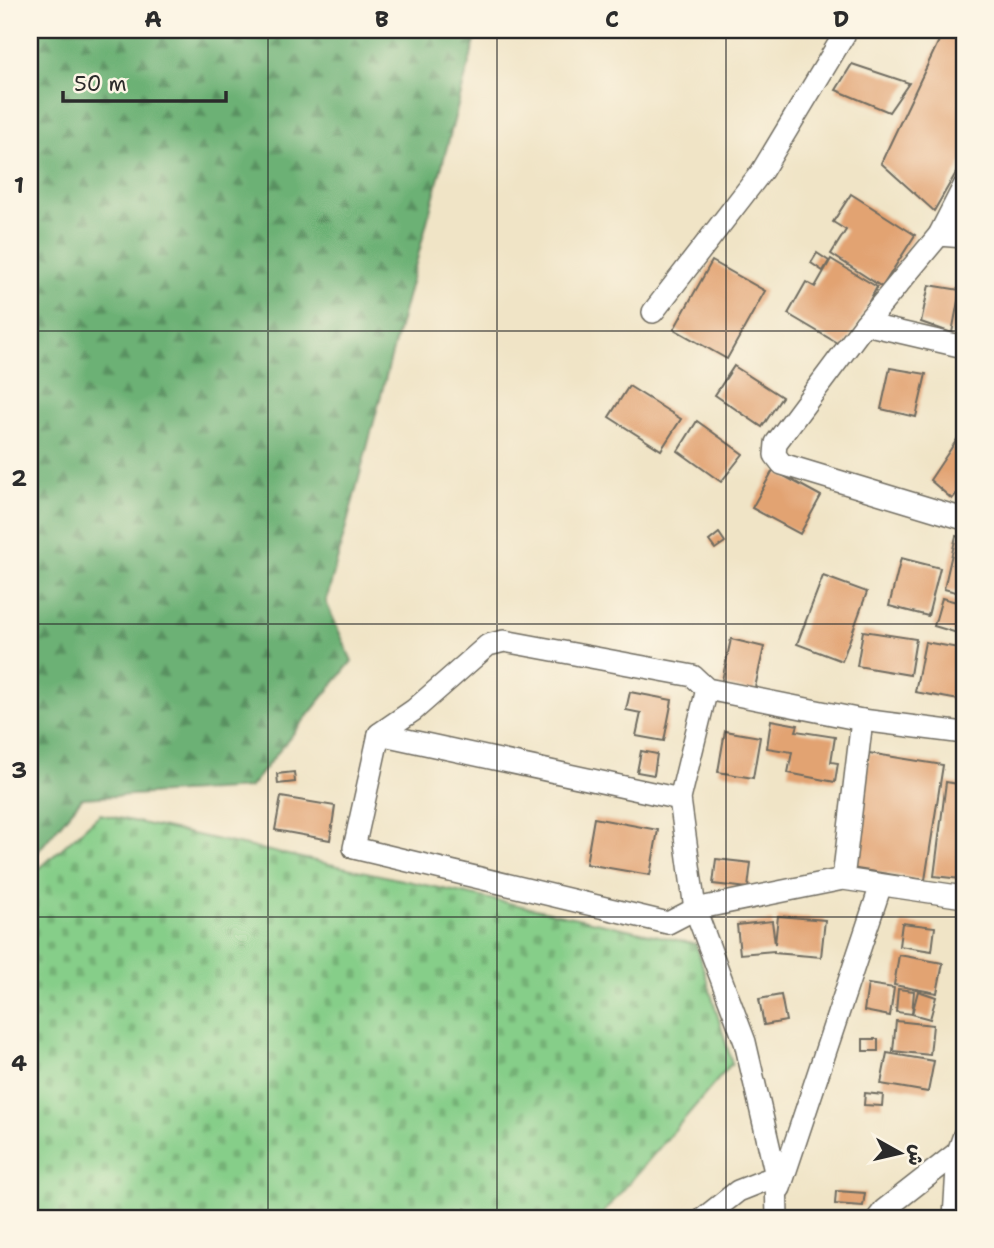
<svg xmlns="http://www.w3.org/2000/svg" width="994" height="1248" font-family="'Shantell Sans','Playpen Sans Arabic',sans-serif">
	<defs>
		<pattern id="forest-firs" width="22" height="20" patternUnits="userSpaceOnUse" patternTransform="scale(1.75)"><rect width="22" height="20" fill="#6cb175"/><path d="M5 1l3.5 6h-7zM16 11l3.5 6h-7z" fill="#599060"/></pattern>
		<pattern id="cemetery-stones" width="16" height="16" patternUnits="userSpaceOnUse" patternTransform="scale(1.75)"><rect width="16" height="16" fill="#86ce89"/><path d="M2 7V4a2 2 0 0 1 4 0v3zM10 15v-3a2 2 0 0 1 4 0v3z" fill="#74b176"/></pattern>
	</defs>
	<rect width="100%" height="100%" fill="#fcf5e5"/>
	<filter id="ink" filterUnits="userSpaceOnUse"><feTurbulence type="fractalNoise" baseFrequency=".0143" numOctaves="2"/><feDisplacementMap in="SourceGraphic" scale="14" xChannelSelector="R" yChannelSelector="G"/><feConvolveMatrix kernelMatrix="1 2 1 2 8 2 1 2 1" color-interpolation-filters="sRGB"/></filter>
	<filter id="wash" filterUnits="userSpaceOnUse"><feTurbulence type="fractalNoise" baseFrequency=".00686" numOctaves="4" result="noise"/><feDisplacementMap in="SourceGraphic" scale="28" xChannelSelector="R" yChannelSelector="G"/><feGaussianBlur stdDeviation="1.57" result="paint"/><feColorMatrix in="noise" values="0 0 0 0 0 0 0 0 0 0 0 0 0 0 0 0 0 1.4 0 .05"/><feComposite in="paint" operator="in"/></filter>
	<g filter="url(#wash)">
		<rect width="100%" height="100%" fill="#f0e4c6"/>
		<polygon fill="url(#forest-firs)" stroke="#4c6e50" stroke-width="2" points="30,30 478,30 326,602 352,661 249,788 82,798 30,861"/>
		<polygon fill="url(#cemetery-stones)" stroke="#587c5a" stroke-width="2" points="100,814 696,944 732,1063 599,1218 30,1218 30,877"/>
		<g id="blocks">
			<g fill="#e2a372">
				<polygon points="944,30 964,30 964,159 934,211 881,163"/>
				<polygon points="852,64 909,83 889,112 836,90"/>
				<polygon points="851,194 915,235 882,287 831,254 846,230 833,222"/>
				<polygon points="817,253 829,261 823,271 811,263"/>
				<polygon points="831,259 877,287 844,347 788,314 806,282 815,287"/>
				<polygon points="712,261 765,291 727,359 674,329"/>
				<polygon points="929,285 960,290 952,333 921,322"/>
				<polygon points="734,366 782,397 762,427 715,395"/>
				<polygon points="890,368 926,374 916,417 881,409"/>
				<polygon points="629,386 681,419 661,450 609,417"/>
				<polygon points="697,421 743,454 721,482 678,451"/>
				<polygon points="964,429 964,485 952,499 930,480"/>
				<polygon points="773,470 821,496 800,534 752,508"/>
				<polygon points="719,533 725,542 715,549 709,541"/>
				<polygon points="956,536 964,538 964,594 944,589"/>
				<polygon points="901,558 940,568 928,616 889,606"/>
				<polygon points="823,576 867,592 842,661 797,644"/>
				<polygon points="942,598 964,604 964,635 934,626"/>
				<polygon points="863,631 916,639 910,675 857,666"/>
				<polygon points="731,639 764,647 754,692 721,685"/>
				<polygon points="925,642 964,649 964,673 959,700 915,692"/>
				<polygon points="630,692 672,700 664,741 636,736 641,713 626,710"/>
				<polygon points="771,720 798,725 796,731 835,737 831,762 838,763 835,782 788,773 792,752 767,748"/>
				<polygon points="725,731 760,737 753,778 718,772"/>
				<polygon points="641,751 657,754 654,775 637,772"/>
				<polygon points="869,753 943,765 925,880 851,868"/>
				<polygon points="294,772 295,782 278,784 277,774"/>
				<polygon points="946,782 964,785 964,852 961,879 934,876"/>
				<polygon points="281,797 335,806 330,840 275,830"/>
				<polygon points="594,818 658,830 650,875 586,864"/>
				<polygon points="716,859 751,863 748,888 713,884"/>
				<polygon points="778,916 825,920 821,957 774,953 774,951 740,954 737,925 772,921 775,944"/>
				<polygon points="902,923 935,927 932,951 899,946"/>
				<polygon points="899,955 943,963 937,993 894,985"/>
				<polygon points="868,984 894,988 890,1016 864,1011"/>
				<polygon points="898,989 914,991 912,1014 896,1012"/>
				<polygon points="918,991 936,997 930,1019 912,1014"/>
				<polygon points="781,995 786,1021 764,1025 759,999"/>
				<polygon points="896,1021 933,1025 930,1055 893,1051"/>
				<rect x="863" y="1039" width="15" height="12"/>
				<polygon points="887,1053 934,1061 928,1092 881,1084"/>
				<polygon points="865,1093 883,1095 882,1106 864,1105"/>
				<polygon points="836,1191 865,1193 863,1206 835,1204"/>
				<polygon points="465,1209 487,1218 462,1218"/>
			</g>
		</g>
	</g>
	<g filter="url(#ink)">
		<use href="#blocks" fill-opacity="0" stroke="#706c61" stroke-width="2"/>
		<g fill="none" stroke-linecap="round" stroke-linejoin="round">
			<g stroke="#706c61" stroke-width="24">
				<g id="street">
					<polyline points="964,186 939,235 865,324 776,443 775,455 782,464 964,519"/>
					<polyline points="939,235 964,237"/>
					<polyline points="653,312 762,171 847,30"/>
					<polyline points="865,324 964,347"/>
					<polyline points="707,689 680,799 695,909 843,879 964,897"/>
					<polyline points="379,734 680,799"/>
					<polyline points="843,879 862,720"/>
					<polyline points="780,1188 881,885"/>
					<polyline points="704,1218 738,1191 776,1176"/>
					<polyline points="777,1218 776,1176 745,1042 695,909 668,923 354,848 379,734 414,710 488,645 504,641 693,676 707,689 862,720 964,733"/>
					<polyline points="878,1218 884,1210 958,1152"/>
					<polyline points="954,1218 958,1152 964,1135"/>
				</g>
			</g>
			<use href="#street" stroke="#fff" stroke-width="21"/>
		</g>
	</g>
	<path fill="none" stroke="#2b2b2b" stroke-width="2" stroke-opacity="0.55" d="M268,30V1218M497,30V1218M726,30V1218M30,331H964M30,624H964M30,917H964"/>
	<rect width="994" height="1248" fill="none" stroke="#fcf5e5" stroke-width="77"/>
	<g transform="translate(900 1153) rotate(98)" stroke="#fcf5e5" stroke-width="5" paint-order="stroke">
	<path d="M0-5L12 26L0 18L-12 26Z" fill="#2b2b2b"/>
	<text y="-10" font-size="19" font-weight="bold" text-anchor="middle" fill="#2b2b2b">ش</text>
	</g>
	<path d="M63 91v10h163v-10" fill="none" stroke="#2b2b2b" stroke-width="3.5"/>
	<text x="74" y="91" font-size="21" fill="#2b2b2b" stroke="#fcf5e5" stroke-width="5" paint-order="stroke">50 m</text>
	<rect x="38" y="38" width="918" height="1172" fill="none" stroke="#2b2b2b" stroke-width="2.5"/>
	<g font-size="23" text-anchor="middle" font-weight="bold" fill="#2b2b2b">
		<text x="153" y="27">A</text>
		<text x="382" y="27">B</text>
		<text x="612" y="27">C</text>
		<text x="841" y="27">D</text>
		<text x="19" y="193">1</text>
		<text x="19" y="486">2</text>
		<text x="19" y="778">3</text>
		<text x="19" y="1071">4</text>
	</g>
</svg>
